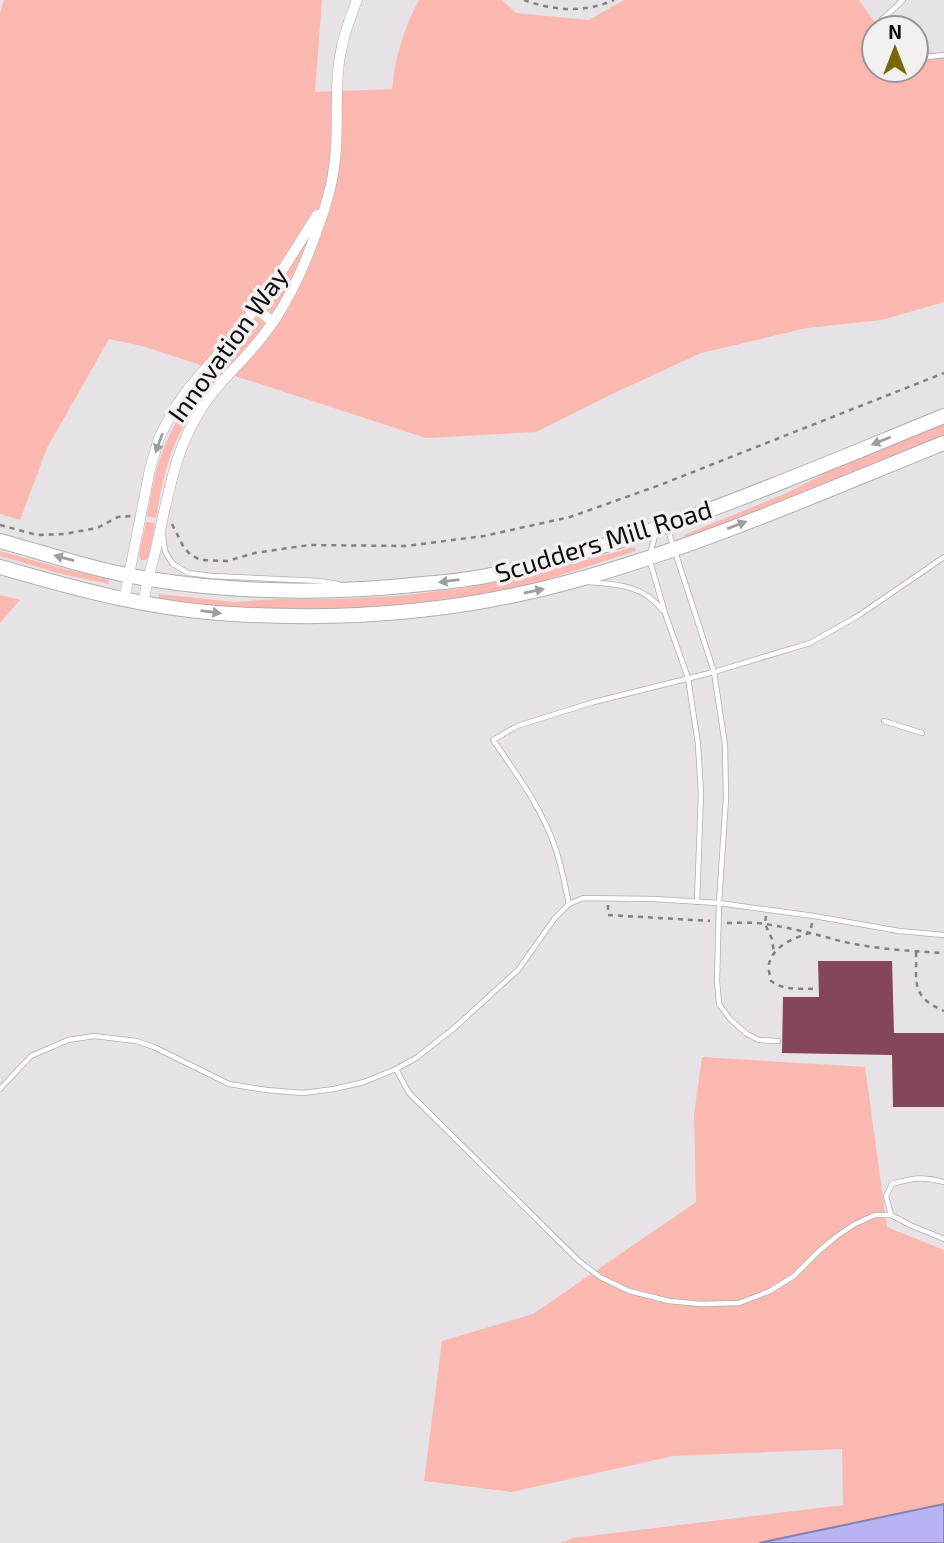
<svg xmlns="http://www.w3.org/2000/svg" width="944" height="1543" font-family="'Exo 2',sans-serif">
	<rect width="100%" height="100%" fill="#e6e2e5"/>
	<g fill="#fab8b0">
		<path d="M4,0H322L315,92L392,89C395,57 404,28 419,0H502L516,13L589,20L624,0H859L879,28H874V70H916V48L944,55V302L882,320L807,328L701,353L610,395L536,432L426,438L223,372C197,401 176,432 166,470C161,486 159,502 156,518L147,516C150,500 153,484 157,468C168,431 188,398 213,369L142,346L109,339L47,448L20,520L0,514V13Z"/>
		<polygon points="944,423 944,436 685,539 684,535 787,493 837,467"/>
		<polygon points="146,522 155,523 149,557 146,560 141,560 139,556"/>
		<polygon points="634,547 636,551 517,589 491,594 380,608 322,610 273,609 214,606 158,598 159,594 234,602 277,599 337,599 397,596 465,588 542,572"/>
		<polygon points="0,551 61,568 109,579 108,584 62,574 0,556"/>
		<polygon points="0,595 20,600 0,623"/>
		<polygon points="702,1057 865,1067 887,1227 944,1250 944,1504 759,1543 560,1543 573,1538 843,1505 842,1449 673,1456 511,1492 424,1481 442,1341 533,1314 696,1202 694,1115"/>
	</g>
	<polygon fill="#b8b4f3" stroke="#8582ae" stroke-width="2" points="944,1504 944,1543 759,1543"/>
	<polygon fill="#844658" points="818,961 892,961 894,1033 944,1033 944,1107 893,1107 892,1055 782,1053 783,997 819,997"/>
	<g fill="none" stroke-linecap="round" stroke-linejoin="round">
		<g stroke="#b0adb0" stroke-width="6">
			<g id="lane">
				<polyline points="882,19 891,28"/>
				<polyline points="868,33 903,0"/>
				<polyline points="916,52 927,57 944,55"/>
				<polyline points="667,527 714,672 725,745 726,798 719,903 717,981 719,1004 730,1019 747,1034 759,1040 778,1041"/>
				<polyline points="656,532 649,558 665,613 688,678 698,744 701,794 697,902"/>
				<polyline points="163,536 165,551 169,558 173,564 188,573 212,576 320,581 338,584"/>
				<path d="M588,582C616,584 644,585 662,610"/>
				<polyline points="884,721 922,733"/>
				<path d="M569,904C565,886 562,868 556,850C543,810 517,774 493,740L517,726L594,702L714,672L810,643L858,616L944,557"/>
				<polyline points="396,1069 409,1093 579,1261 600,1277 629,1291 669,1301 701,1304 739,1303 770,1291 794,1276 819,1251 837,1236 855,1224 875,1215 891,1215 910,1225 944,1239"/>
				<polyline points="0,1089 31,1056 68,1040 94,1036 136,1041 154,1047 229,1084 266,1090 303,1093 334,1089 364,1082 396,1069 416,1058 453,1029 518,970 555,918 569,904 583,898 654,899 719,903 814,916 899,931 944,935"/>
				<path d="M891,1215L886,1196L892,1184C912,1178 923,1176 944,1182"/>
			</g>
		</g>
		<g stroke="#b0adb0" stroke-width="11">
			<g id="street">
				<polyline points="255,308 273,322"/>
				<polyline points="124,600 150,469 159,438 174,409 188,389 241,328 285,266 317,215"/>
				<path d="M143,603C148,576 157,548 162,521C172,477 178,445 203,406C221,379 246,359 265,333C286,306 300,276 312,244C321,220 331,193 334,167C339,136 335,103 338,72C340,46 348,23 357,0"/>
			</g>
		</g>
		<g stroke="#b0adb0" stroke-width="16">
			<g id="secondary">
				<path d="M0,541C48,554 100,572 149,579C239,593 332,594 423,584C445,582 468,580 491,575C648,542 796,476 944,416"/>
				<path d="M0,567C76,589 153,610 233,614C347,621 462,612 573,581C700,546 822,492 944,443"/>
			</g>
		</g>
		<g stroke="#848183" stroke-width="2.5" stroke-dasharray="5 5" stroke-linecap="butt">
			<path d="M524,0C554,11 585,13 614,0"/>
			<polyline points="172,524 184,548 190,554 200,560 227,561 255,553 309,545 406,546 484,536 570,517 660,485 944,373"/>
			<polyline points="0,525 37,535 64,534 97,528 118,517 131,516"/>
			<polyline points="608,905 608,915 710,921"/>
			<polyline points="766,916 765,924 772,939 774,953"/>
			<path d="M727,923C740,923 753,922 765,924C791,928 816,934 840,941C874,949 910,951 944,953"/>
			<path d="M812,923L810,933C795,937 773,946 769,964C768,969 770,976 771,981C785,991 797,988 813,989"/>
			<path d="M916,952C917,983 910,996 944,1011"/>
		</g>
		<use href="#lane" stroke="#fff" stroke-width="4.5"/>
		<use href="#street" stroke="#fff" stroke-width="10"/>
		<use href="#secondary" stroke="#fff" stroke-width="14"/>
	</g>
	<defs><path id="oneway-solid" d="M-6-.8H1V-3.2L6.5 0L1 3.2V.8H-6Z" transform="scale(1.75)"/></defs>
	<g fill="#9f9e9f">
		<use href="#oneway-solid" transform="translate(881 441) rotate(158)"/>
		<use href="#oneway-solid" transform="translate(159 443) rotate(110)"/>
		<use href="#oneway-solid" transform="translate(737 525) rotate(-21)"/>
		<use href="#oneway-solid" transform="translate(64 558) rotate(-165)"/>
		<use href="#oneway-solid" transform="translate(449 581) rotate(173)"/>
		<use href="#oneway-solid" transform="translate(534 591) rotate(-12)"/>
		<use href="#oneway-solid" transform="translate(211 612) rotate(7)"/>
	</g>
	<g text-anchor="middle" dominant-baseline="central" stroke-width="7" stroke-linejoin="round" paint-order="stroke">
		<g font-size="26" fill="#0e0d0e" stroke="#f3f0f2">
			<text transform="translate(227 344) rotate(-54)">Innovation Way</text>
			<text transform="translate(603 540) rotate(-17)">Scudders Mill Road</text>
		</g>
	</g>
	<g transform="translate(895 49)"><circle r="33" fill="#f3f0f2" stroke="#979597" stroke-width="2"/>
	<path d="M0-5L12 26L0 18L-12 26Z" fill="#756900"/>
	<text y="-10" font-size="19" font-weight="bold" text-anchor="middle" fill="#0e0d0e">N</text>
	</g>
</svg>
